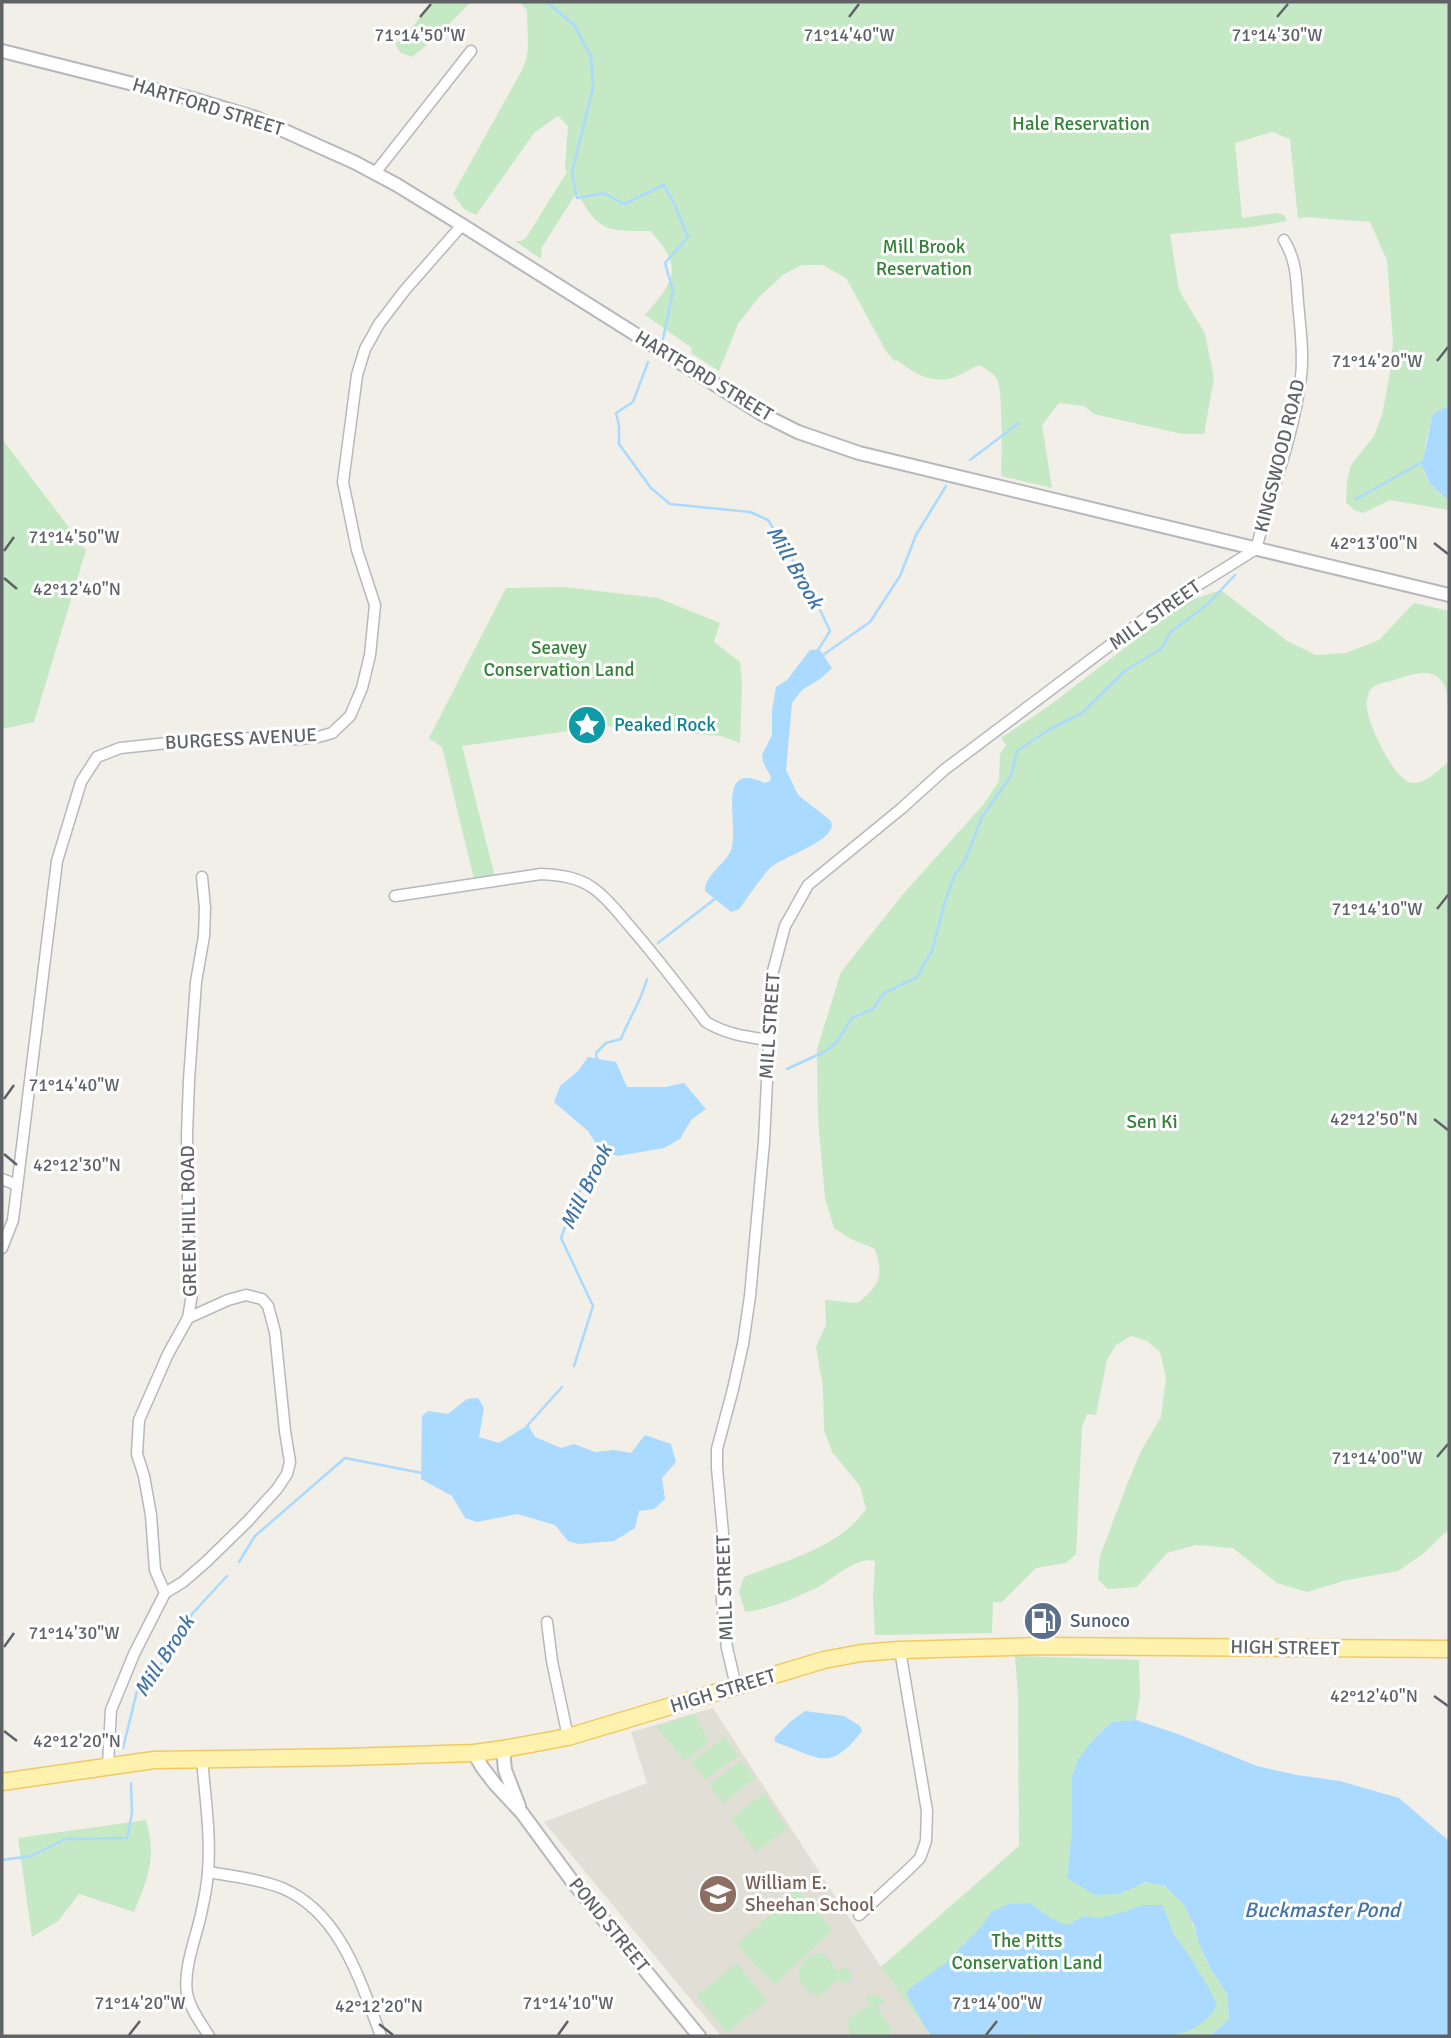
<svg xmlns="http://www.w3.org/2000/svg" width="1451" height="2038" font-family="Signika,sans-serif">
	<rect width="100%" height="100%" fill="#f1efe8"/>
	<polygon fill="#e1ded6" points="713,1708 881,1967 931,2036 721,2036 544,1822 647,1783 631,1732"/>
	<g fill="#c5e8c5">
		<polygon points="432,2 471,2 436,37 412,57 401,53 395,44 410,30"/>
		<path d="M519,2H1449V406L1435,412L1432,416L1426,441L1423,470L1430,484L1441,495L1449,498V510L1390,500L1363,513L1354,510L1346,502L1347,481L1351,465L1374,436L1382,415L1390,373L1393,342L1387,260L1370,222L1306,217L1298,219L1290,139L1272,132L1235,143L1242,218L1278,213L1284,215L1287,221L1252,227L1170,234L1179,290L1205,334L1214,378L1204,434H1182L1094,414L1084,406L1059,403L1042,425L1052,488L1001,476C1002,461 1003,389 997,379C993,373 986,369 979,365C970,369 958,377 948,379C929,382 911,372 897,360L894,361L886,351L846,278L823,265H802L784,274L759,297L738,324L719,371L691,353L692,348L645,315C674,281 685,268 650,231C607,231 598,232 577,192L542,247L541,259L515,241H521L526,238L567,172L565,167L568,126L558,116L534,133L476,215L464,209L453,194L521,72L526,60L528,48L527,10Z"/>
		<polygon points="2,439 86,550 34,722 2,729"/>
		<polygon points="563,587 658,598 720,623 714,642 740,662 742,682 740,743 721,736 604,726 462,746 495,877 475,883 442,747 429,738 506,588"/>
		<path d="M1221,590L1287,641L1316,655L1346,653L1379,640L1414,603L1449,611V722C1447,710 1450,690 1441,680C1428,666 1406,677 1391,681C1384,683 1376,683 1371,689C1369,692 1368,695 1367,699C1362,715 1395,784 1413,783C1427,783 1439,770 1449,761V1529L1424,1553L1398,1571L1347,1580L1307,1592L1277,1583L1233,1548L1196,1545L1167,1553L1137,1587L1108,1589L1098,1579L1100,1556L1128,1482L1141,1451L1161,1417L1166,1377L1160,1352L1147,1341L1131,1336L1116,1345L1107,1360L1096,1415L1087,1414L1082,1427L1076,1554L1066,1563L1036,1568L1002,1602H993L992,1633L875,1635L873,1598L875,1561C855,1555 830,1583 812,1590C790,1600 769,1609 745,1612L739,1592L744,1577C787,1560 839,1548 866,1509L860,1486L832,1452L824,1430L823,1387L816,1347L826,1325L825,1300L858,1303C880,1285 884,1276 875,1249L851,1239L834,1228L825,1198L818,1119L817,1049L841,972L904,893L983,805L999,781L1000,754L1006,745L1001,738L1050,705L1185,602Z"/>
		<path d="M1015,1656L1139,1660L1140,1697L1136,1720L1111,1722L1092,1741L1078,1759L1072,1776V1829L1067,1878L1119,1894C1134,1887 1149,1877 1165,1887C1194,1904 1195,1943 1211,1970C1215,1978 1222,1985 1226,1993C1229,2000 1229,2011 1229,2019L1210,2036H931L881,1967L1019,1846L1018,1694Z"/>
		<polygon points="694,1714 709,1742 685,1761 656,1726"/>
		<polygon points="725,1737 738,1756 705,1780 691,1762"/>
		<polygon points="742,1760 755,1778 723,1803 709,1785"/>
		<polygon points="764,1793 787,1828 757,1852 731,1819"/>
		<path d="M146,1820C157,1858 148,1878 134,1912L79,1894L58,1921L32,1937L18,1838Z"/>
		<polygon points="797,1890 833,1930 774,1985 737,1945"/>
		<path d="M823,1953L838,1971L845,1967L851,1974L850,1980L845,1984L838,1980L820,1996C791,1991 793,1954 823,1953Z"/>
		<polygon points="737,1963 767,2000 727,2033 697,1996"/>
		<polygon points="871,1994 882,1997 884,2002 877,2007 892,2029 889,2036 851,2036 848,2027 849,2017 870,2005 865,1998"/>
	</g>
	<g fill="#aadaff">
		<polygon points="1449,406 1449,498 1445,498 1430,484 1422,466 1432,416 1435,412"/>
		<path d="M819,649L832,668L820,679L802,690L792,703L786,770L798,795L830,820C843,839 781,857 770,868C759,880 749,896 739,909L731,912L705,891C705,874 725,865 731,850C740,826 714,759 765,783L770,781L771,777L763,762L762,755L772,735V710L776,687L787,680L810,650Z"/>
		<polygon points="588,1057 616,1062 627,1087 665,1087 684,1083 706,1109 691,1120 680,1139 664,1148 618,1156 601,1151 588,1131 554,1102 560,1086 578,1071"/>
		<polygon points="478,1398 484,1408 479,1437 499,1443 528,1425 535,1437 561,1448 574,1444 595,1452 614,1450 631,1453 645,1435 671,1444 676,1462 662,1478 665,1499 654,1509 639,1511 635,1528 614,1541 578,1544 568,1541 555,1525 517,1514 477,1522 465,1518 452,1496 421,1479 422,1416 428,1411 448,1414 467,1399"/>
		<path d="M805,1711L844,1716L860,1726L862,1731C829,1774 818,1757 775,1742V1737L790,1722Z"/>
		<polygon points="1136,1720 1178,1734 1257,1766 1297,1775 1340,1781 1399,1798 1449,1841 1449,2036 1210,2036 1229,2019 1227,1994 1211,1970 1199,1944 1194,1925 1183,1904 1165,1886 1146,1882 1119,1894 1095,1895 1067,1878 1072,1829 1072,1776 1078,1759 1092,1741 1111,1722"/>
		<path d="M1030,1903L1052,1919L1067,1925L1084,1916L1099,1918L1127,1911L1142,1905H1163L1173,1933L1191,1958L1211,1992L1217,2006C1203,2027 1190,2032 1167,2036H1041L1029,2034L1026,2036H932L925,2027L906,1993L914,1985L946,1963L982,1926L991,1912L1008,1904Z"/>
	</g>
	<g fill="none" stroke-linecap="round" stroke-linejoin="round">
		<g stroke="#aadaff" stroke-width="2.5">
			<polyline points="547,2 574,25 591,56 593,88 572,173 577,198 604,193 624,204 664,185 676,208 688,237 665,263 673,291 663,339"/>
			<polyline points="648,362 633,402 616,413 619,426 619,444 651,488 670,504 750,512 768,520 810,588 830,631 818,650"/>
			<polyline points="970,460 1019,423"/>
			<polyline points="1356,499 1424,461"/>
			<polyline points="823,655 870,622 900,576 916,535 946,486"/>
			<polyline points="658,943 716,898"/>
			<path d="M597,1059L596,1053L606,1043L621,1039C629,1018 642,1000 647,979"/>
			<polyline points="787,1069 826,1051 837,1042 852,1018 873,1009 884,993 916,978 932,951 945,902 955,874 965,861 982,817 1011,776 1017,751 1050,729 1081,714 1126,670 1161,649 1171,632 1208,604 1235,575"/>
			<polyline points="574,1366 593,1306 561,1238 574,1202 602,1150"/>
			<polyline points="527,1426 562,1387"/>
			<polyline points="239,1562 255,1536 345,1458 422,1473"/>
			<polyline points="123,1748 137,1691 175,1648 192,1614 227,1576"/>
			<polyline points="2,1860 31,1856 66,1839 127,1838 132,1813 131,1783"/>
		</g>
		<g stroke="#b5b8bc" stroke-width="13">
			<g id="minor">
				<polyline points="375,173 471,51"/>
				<path d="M395,896L541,874C559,875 578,877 593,888C606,897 617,911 627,923C655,955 680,988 706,1022C726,1034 746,1037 769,1040"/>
				<polyline points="2,1179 17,1185"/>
				<polyline points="2,1248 13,1220 57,861 81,782 97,757 120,748 215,738 299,739 318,737 332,733 350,716 362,688 370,655 375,605 357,550 343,482 357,375 365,349 379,324 405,290 462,225"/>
				<polyline points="165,1593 155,1570 151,1515 144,1476 137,1454 139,1420 168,1354 188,1318 192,1294 189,1255 187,1135 189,1080 196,982 204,936 205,908 202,877"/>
				<polyline points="547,1622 552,1661 568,1737"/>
				<path d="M736,1686L727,1648L722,1600L723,1533L717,1468V1449L733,1389L743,1344L750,1296L764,1142L769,1040L768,1006L772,975L785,926L808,885L902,808L944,770L1150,615L1256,549C1271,492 1294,435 1301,377C1304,352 1300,327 1298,302C1296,278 1297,262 1284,240"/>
				<path d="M202,1759C205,1796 211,1835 208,1872C207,1886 204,1901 201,1914C196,1938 183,1969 187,1993C190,2009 201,2023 209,2036"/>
				<polyline points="108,1765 111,1710 134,1654 165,1593 183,1582 206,1562 248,1521 277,1489 287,1474 290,1462 285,1431 275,1332 268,1306 262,1299 246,1295 228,1300 188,1318"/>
				<path d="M208,1872C232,1876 258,1879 282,1888C341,1913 360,1981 381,2036"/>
				<polyline points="859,1915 909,1869 920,1858 926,1841 927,1811 900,1650"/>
			</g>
		</g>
		<g stroke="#b5b8bc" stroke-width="16">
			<g id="tertiary">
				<polyline points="2,51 193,99 256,118 356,163 397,185 462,225 762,414 798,432 859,453 1449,595"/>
				<polyline points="503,1749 505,1770 519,1806"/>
				<polyline points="474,1753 482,1767 495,1784 522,1813 572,1881 699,2036"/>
			</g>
		</g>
		<g stroke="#f2c960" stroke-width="19">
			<polyline id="primary" points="2,1782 154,1760 347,1757 474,1753 503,1749 568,1737 824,1660 861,1653 900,1650 1041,1646 1449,1649"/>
		</g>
		<use href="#minor" stroke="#fff" stroke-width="10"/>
		<use href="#tertiary" stroke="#fff" stroke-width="12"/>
		<use href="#primary" stroke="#fff2af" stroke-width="16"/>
	</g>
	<path fill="none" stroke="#5f6368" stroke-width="2.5" d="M420,17L431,4M849,17L859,4M1277,17L1288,4M1437,361L1448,347M1434,543L1448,554M4,551L14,537M4,578L17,589M1437,909L1448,895M4,1099L14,1085M1434,1119L1448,1130M4,1154L17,1165M1437,1457L1448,1444M4,1647L14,1633M1434,1696L1448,1706M4,1731L17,1741M379,2024L393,2035M129,2035L140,2021M558,2035L568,2021M986,2035L997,2021"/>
	<defs>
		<g id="sight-disc" transform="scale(2.0125)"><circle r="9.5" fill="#0f9aa8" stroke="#fff"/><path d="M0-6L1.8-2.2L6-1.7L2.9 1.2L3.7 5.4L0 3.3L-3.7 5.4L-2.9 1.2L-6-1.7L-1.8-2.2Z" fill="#fff"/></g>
		<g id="fuel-disc" transform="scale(2.0125)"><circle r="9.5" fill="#5c6f8a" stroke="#fff"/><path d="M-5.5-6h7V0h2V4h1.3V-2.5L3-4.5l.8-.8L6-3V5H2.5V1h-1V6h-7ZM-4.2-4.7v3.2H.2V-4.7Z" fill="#fff"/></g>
		<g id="school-disc" transform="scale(2.0125)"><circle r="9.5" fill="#8d6e63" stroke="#fff"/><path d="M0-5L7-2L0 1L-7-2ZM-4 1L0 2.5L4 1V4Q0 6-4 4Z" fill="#fff"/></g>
	</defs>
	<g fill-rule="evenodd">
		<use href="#sight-disc" x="587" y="725"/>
		<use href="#fuel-disc" x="1043" y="1621"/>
		<use href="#school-disc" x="718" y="1894"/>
	</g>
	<g text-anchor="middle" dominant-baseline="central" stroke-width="6" stroke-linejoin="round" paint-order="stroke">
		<g font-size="19" fill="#5f6368" stroke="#fff">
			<text transform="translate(208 107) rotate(17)">HARTFORD STREET</text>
			<text transform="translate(704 376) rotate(31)">HARTFORD STREET</text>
			<text transform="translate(1280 456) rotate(-76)">KINGSWOOD ROAD</text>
			<text transform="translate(1155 615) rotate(-35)">MILL STREET</text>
			<text transform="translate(241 739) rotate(-3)">BURGESS AVENUE</text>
			<text transform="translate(770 1026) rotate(-86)">MILL STREET</text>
			<text transform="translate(189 1221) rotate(-91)">GREEN HILL ROAD</text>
			<text transform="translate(725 1588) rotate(-92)">MILL STREET</text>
			<text transform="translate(1285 1648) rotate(1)">HIGH STREET</text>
			<text transform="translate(723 1691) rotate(-17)">HIGH STREET</text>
			<text transform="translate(609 1925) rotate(51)">POND STREET</text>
		</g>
		<g font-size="19" fill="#348238" stroke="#fff">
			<text x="1081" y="124">Hale Reservation</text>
			<text x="924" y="247">Mill Brook<tspan x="924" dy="22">Reservation</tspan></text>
			<text x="559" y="648">Seavey<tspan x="559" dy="22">Conservation Land</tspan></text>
			<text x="1152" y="1122">Sen Ki</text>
			<text x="1027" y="1941">The Pitts<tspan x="1027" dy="22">Conservation Land</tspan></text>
		</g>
		<g font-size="19" fill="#0d838f" stroke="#fff" text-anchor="start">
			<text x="614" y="725">Peaked Rock</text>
		</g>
		<g font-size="19" fill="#4e5e75" stroke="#fff" text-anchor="start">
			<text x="1070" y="1621">Sunoco</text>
		</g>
		<g font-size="19" fill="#785e54" stroke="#fff" text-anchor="start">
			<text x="745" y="1883">William E.<tspan x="745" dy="22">Sheehan School</tspan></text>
		</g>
		<g font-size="21" font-style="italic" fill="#4174aa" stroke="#fff">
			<text transform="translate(795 567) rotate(60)">Mill Brook</text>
			<text transform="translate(586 1187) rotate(-64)">Mill Brook</text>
			<text transform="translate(164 1656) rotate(-57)">Mill Brook</text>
			<text x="1322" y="1910">Buckmaster Pond</text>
		</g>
	</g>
	<g font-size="18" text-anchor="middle" fill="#5f6368" stroke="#fff" stroke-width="6" stroke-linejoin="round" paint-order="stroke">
		<text x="849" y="41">71°14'40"W</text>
		<text x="420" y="41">71°14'50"W</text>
		<text x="1277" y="41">71°14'30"W</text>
		<text x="1377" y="367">71°14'20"W</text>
		<text x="74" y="543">71°14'50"W</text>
		<text x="1374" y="549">42°13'00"N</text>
		<text x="77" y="595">42°12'40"N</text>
		<text x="1377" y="915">71°14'10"W</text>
		<text x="74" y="1091">71°14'40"W</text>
		<text x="1374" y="1125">42°12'50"N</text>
		<text x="77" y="1171">42°12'30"N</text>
		<text x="1377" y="1464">71°14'00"W</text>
		<text x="74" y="1639">71°14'30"W</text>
		<text x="1374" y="1702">42°12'40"N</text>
		<text x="77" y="1747">42°12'20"N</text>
		<text x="140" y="2009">71°14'20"W</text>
		<text x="568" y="2009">71°14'10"W</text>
		<text x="997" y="2009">71°14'00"W</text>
		<text x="379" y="2012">42°12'20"N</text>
	</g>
	<rect width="1451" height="2038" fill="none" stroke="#5f6368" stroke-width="7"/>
</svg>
